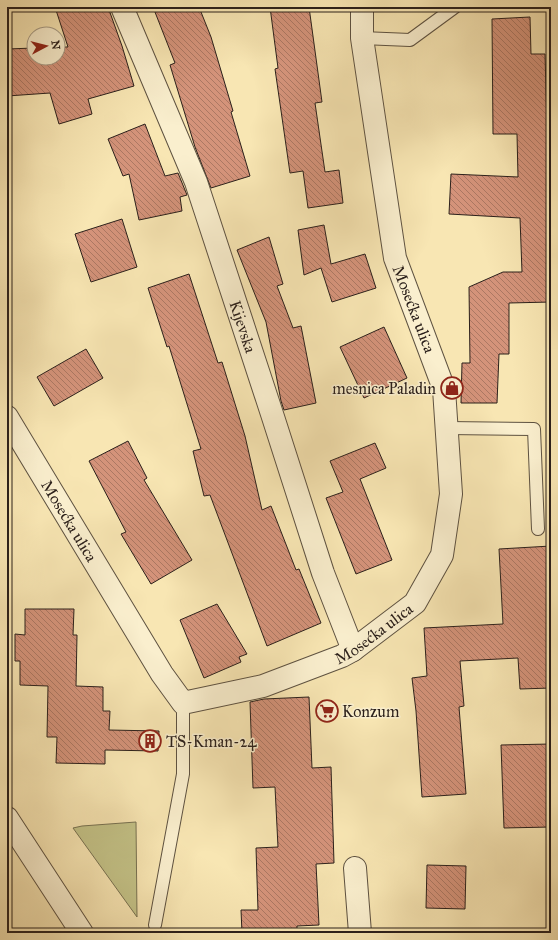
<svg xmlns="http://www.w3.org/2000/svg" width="558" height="940" font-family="'IM FELL Great Primer',serif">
	<defs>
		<pattern id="building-back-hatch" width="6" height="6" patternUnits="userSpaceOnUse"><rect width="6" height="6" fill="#d4937a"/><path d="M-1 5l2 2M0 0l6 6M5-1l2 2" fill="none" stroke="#ac7863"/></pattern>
	</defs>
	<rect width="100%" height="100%" fill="#f8e6b3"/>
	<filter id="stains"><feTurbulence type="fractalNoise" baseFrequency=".005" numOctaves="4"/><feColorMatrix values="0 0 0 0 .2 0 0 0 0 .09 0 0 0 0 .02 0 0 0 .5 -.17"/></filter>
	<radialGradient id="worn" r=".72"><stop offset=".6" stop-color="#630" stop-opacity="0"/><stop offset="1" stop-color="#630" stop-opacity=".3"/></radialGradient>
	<polygon fill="#c4c388" stroke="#787252" points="136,822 137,917 73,828 82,826"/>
	<g fill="url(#building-back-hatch)" stroke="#2b201b">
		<polygon points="55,7 108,7 122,46 134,86 88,99 92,114 59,124 50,93 7,96 7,49 34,48 34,58 58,58 58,47 68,47"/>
		<polygon points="153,7 199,7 211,37 233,111 231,112 250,176 211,188 195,147 170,65 175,63"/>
		<polygon points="270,7 309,7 322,102 315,103 325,172 339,170 343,203 308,208 303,171 290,173 275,69 278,68"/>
		<polygon points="530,17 531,54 545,54 547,127 551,127 551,302 509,303 509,354 499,354 497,403 461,403 462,363 470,363 469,287 503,272 522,272 520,218 449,214 451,174 518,177 517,134 493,134 492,19"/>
		<polygon points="145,124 165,176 178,173 187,195 180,197 182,211 139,220 129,174 123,176 108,139"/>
		<polygon points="122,219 137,267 91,282 75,234"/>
		<polygon points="324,225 331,264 365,254 376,288 332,302 321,268 304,275 298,230"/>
		<polygon points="269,237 283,284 277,286 293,328 301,326 316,403 284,410 281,401 266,322 237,250"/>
		<polygon points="189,274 218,363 222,362 245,436 262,510 271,506 296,570 299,569 321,623 267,646 210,495 204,496 193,451 201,449 169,346 167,347 148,288"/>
		<polygon points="384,327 407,378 364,398 340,347"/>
		<polygon points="86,349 103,378 54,406 37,377"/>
		<polygon points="128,441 147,478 144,480 192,560 151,584 121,534 126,532 89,461"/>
		<polygon points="375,443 386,468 360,479 392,560 356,574 326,498 343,492 330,461"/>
		<polygon points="551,546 551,688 520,689 518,658 460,661 464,706 459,707 466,794 422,797 416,711 412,678 427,676 424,628 503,624 499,549"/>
		<polygon points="217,604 247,654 239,657 241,662 204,678 180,620"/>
		<polygon points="25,609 74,609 73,635 77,635 76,686 103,687 103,711 110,711 109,730 159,731 158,751 105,750 105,764 56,763 57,737 47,737 48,686 20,685 20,661 15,661 15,634 25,635"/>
		<polygon points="309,697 312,768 331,767 334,863 316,864 319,925 297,926 297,933 242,933 241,910 258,910 256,848 278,847 275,787 253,788 250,702 264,699"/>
		<polygon points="551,744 551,827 504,828 501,745"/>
		<polygon points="427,865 466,866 465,909 426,908"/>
	</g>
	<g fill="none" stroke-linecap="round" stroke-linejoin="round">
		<g stroke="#5e5241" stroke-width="14">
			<g id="lane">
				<polyline points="362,38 410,40 455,7"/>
				<polyline points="447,428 534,429 538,529"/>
				<polyline points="155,925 183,774 183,703 179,705"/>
			</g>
		</g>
		<g stroke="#5e5241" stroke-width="24">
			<g id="street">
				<path id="s1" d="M122,7L196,182L273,417L323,573L353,650"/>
				<path id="s2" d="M7,417L162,674L183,703L263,686L342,656L353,650L415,603L442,555L451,494L444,389L395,258L362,38V7"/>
				<polyline points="7,818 82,933"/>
				<polyline points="355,868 360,933"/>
			</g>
		</g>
		<use href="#lane" stroke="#faefce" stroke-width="12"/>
		<use href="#street" stroke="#faefce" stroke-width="22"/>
	</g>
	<defs>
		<g id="shop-ring" transform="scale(1.15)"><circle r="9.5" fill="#faefce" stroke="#8f2418" stroke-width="1.5"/><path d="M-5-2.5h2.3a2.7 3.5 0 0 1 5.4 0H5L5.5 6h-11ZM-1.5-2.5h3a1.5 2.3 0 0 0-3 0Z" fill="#8f2418"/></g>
		<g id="supermarket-ring" transform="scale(1.15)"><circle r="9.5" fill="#faefce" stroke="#8f2418" stroke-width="1.5"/><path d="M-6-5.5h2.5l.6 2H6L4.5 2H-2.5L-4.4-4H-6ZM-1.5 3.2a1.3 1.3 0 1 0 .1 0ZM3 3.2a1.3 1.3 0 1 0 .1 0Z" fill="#8f2418"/></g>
		<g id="building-ring" transform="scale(1.15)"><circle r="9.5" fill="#faefce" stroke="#8f2418" stroke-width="1.5"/><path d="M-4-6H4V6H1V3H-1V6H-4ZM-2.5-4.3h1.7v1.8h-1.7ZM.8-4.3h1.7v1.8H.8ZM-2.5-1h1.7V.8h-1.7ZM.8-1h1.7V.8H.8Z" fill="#8f2418"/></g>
	</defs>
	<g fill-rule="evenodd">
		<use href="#shop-ring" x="452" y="388"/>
		<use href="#supermarket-ring" x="327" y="711"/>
		<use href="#building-ring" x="150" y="741"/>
	</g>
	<g text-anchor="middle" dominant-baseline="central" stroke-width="3" stroke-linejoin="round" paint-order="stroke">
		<g font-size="16" fill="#2b201b" stroke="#faefce">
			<text transform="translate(414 309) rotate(69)">Mosećka ulica</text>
			<text stroke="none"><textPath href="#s1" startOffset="342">Kijevska</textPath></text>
			<text stroke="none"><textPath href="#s2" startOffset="121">Mosećka ulica</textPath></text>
			<text stroke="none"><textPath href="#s2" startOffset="541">Mosećka ulica</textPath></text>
		</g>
		<g font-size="16" fill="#2b201b" stroke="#faefce" text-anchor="start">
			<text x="436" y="388" text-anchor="end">mesnica Paladin</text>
			<text x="342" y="711">Konzum</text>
			<text x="166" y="741">TS-Kman-24</text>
		</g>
	</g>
	<rect width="558" height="940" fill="none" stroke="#f8e6b3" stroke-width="24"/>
	<rect x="8" y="8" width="542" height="924" fill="none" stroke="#2b201b" stroke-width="2"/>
	<rect x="12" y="12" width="534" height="916" fill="none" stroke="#2b201b"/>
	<g transform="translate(46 46) rotate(83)"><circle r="19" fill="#faefce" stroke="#a79c86"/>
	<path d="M0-3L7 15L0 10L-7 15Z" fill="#8f2418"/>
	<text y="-6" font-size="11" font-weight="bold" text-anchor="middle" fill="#2b201b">N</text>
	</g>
	<rect width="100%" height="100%" filter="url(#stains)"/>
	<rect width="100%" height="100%" fill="url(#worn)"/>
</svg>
